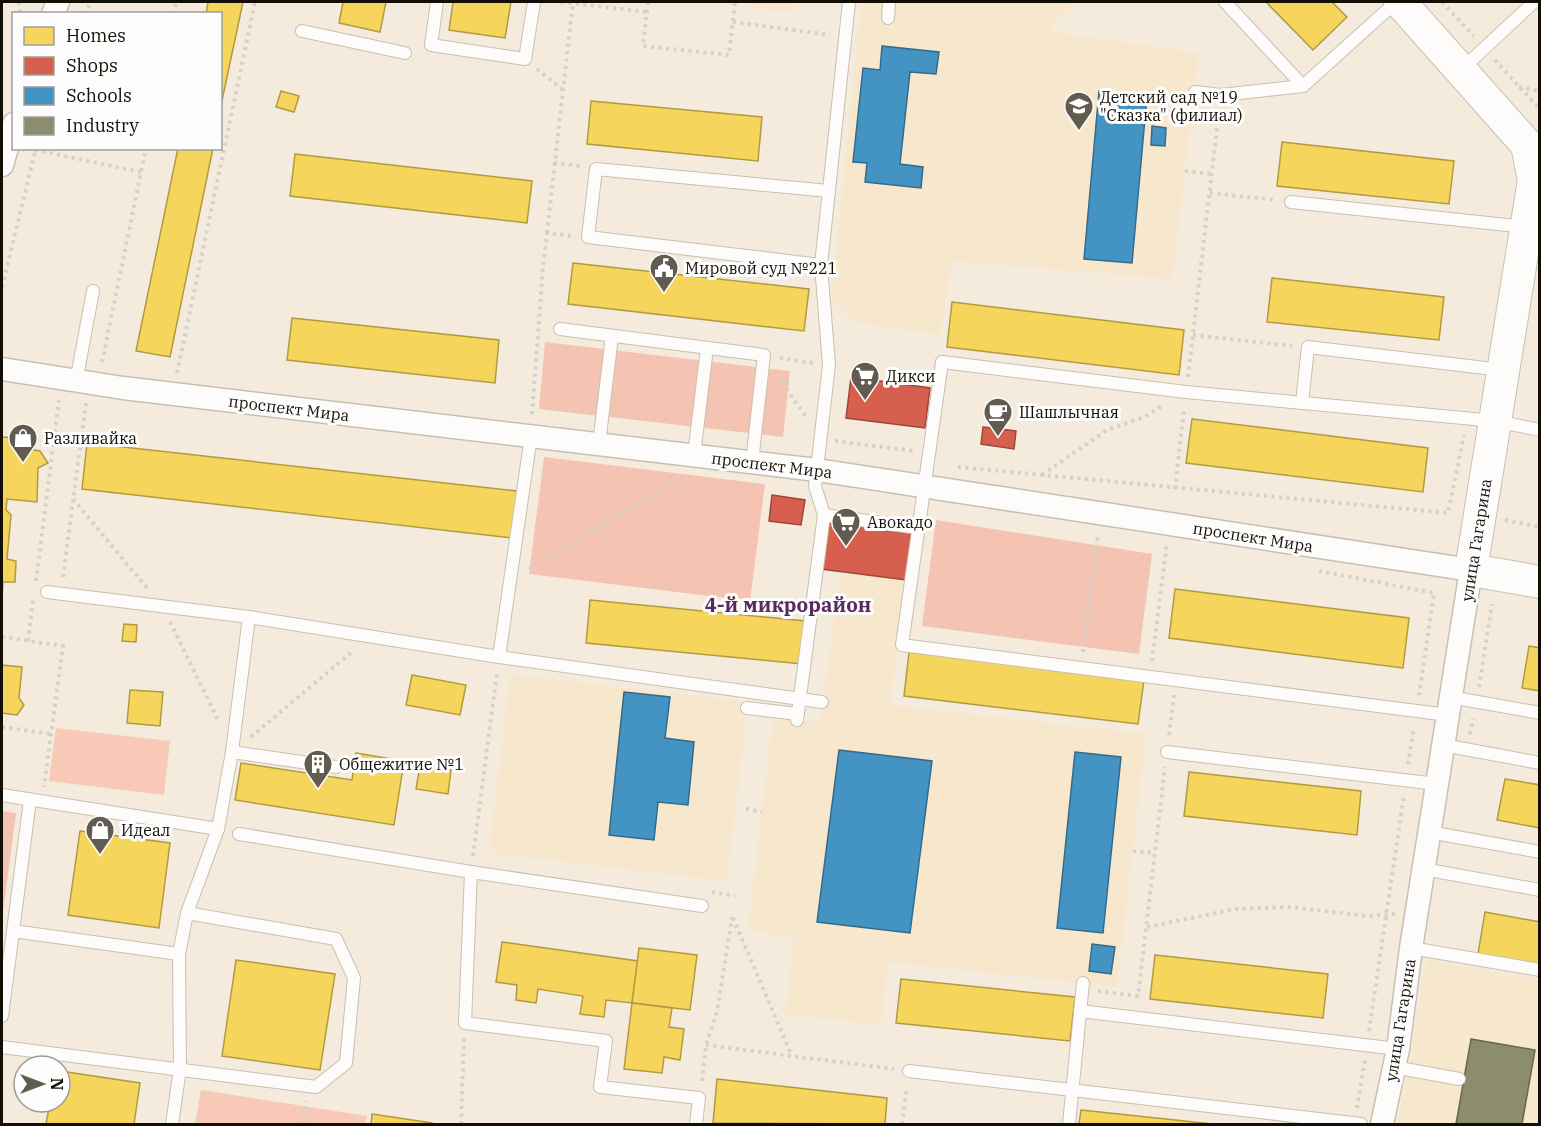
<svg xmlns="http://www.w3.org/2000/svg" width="1541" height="1126" font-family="'IBM Plex Serif',serif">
	<rect width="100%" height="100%" fill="#f4ebdc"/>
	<g fill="#f7e8cd">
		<polygon points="749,2 797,2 796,12 748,8"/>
		<polygon points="861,2 1076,2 1048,31 1199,53 1172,279 952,261 940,335 856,322 832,297"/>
		<polygon points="841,571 906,580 890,705 1146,734 1117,987 888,962 881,1024 785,1015 794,938 748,930 773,717 820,722"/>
		<polygon points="510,674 748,702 727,881 489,853"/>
		<polygon points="1427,960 1539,980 1539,1124 1398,1124"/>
	</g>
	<g fill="#f8c9b7">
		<polygon points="56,728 170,741 164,795 49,781"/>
		<polygon points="201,1090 367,1116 365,1124 195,1124"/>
	</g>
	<g fill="#f5c3b1">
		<polygon points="545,342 790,371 783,437 539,409"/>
		<polygon points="544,457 765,484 750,601 529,574"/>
		<polygon points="936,520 1152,554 1139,654 922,626"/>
		<polygon points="2,811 16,813 2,920"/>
	</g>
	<g fill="#f6d55c" stroke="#b29a42" stroke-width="1.5">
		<polygon points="208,2 243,2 220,110 220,14 206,14"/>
		<polygon points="343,2 386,2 380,32 339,23"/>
		<polygon points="453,2 511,2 505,38 449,30"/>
		<polygon points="1266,2 1332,2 1347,17 1313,50"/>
		<polygon points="281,91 299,96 294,112 276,107"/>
		<polygon points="591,101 762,117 758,161 587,144"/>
		<polygon points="1282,142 1454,161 1449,204 1277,186"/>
		<polygon points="178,148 213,148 170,357 136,351"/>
		<polygon points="295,154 532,181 527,223 290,196"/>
		<polygon points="573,263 809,289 804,331 568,304"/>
		<polygon points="1272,278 1444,297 1439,340 1267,322"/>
		<polygon points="952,302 1184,330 1179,375 947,347"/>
		<polygon points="292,318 499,340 495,383 287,360"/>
		<polygon points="1192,419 1428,448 1423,492 1186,463"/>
		<polygon points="2,437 20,438 22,448 40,451 48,463 38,468 37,502 7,499 6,510 11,515 7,559 16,561 15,582 3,582 2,597"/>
		<polygon points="87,443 517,491 512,538 82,489"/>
		<polygon points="1175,589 1409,618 1403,668 1169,638"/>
		<polygon points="590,600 806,621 802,664 586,643"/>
		<polygon points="124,624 137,625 136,642 122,641"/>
		<polygon points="1529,646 1540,648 1540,691 1522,688"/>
		<polygon points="909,652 1144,680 1138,724 904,696"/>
		<polygon points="2,665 22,667 19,698 24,705 17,715 2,713"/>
		<polygon points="412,675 466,685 460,715 406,705"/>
		<polygon points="130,690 163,692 160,726 127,723"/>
		<polygon points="356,753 404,761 394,825 235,800 241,763 352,780"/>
		<polygon points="420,766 451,770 448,794 416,789"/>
		<polygon points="1189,772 1361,791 1357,835 1184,816"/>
		<polygon points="1505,779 1540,785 1540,828 1497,820"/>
		<polygon points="80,831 170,843 159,928 68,915"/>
		<polygon points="1485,912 1540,922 1540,965 1478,954"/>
		<polygon points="502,942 638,961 632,1003 606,1000 604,1017 580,1014 583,996 538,989 536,1003 516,1000 517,985 496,982"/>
		<polygon points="639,948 697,955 690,1010 632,1003"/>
		<polygon points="1155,955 1328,974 1323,1018 1150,999"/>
		<polygon points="236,960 335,974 320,1070 222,1056"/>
		<polygon points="901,979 1075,997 1070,1041 896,1023"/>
		<polygon points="632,1003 672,1008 669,1027 684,1029 680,1060 664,1057 662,1073 624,1069"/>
		<polygon points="60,1071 140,1083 134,1124 46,1124 50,1102 60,1102"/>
		<polygon points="717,1079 887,1098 885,1124 713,1123"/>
		<polygon points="1081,1110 1213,1124 1079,1124"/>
		<polygon points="372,1114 432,1123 432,1124 371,1124"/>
	</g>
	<g fill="#d6604d" stroke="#9c4837" stroke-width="1.5">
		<polygon points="851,377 930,388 925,428 846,418"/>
		<polygon points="983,427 1016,431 1014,449 981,444"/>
		<polygon points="772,495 805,500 801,525 769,521"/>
		<polygon points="827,522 913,534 906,580 821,569"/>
	</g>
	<g fill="#4393c3" stroke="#356b8a" stroke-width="1.5">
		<polygon points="882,46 939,52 936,74 910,72 900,164 923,167 921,188 865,182 867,163 853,162 863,68 880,70"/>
		<polygon points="1099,91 1147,96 1132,263 1084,259"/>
		<polygon points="1152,126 1166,128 1165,146 1151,145"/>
		<polygon points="624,692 670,697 665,738 694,742 688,805 658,802 654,840 609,835"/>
		<polygon points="839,750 932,761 910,933 817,922"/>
		<polygon points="1075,752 1121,757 1103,933 1057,928"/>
		<polygon points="1092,944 1115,947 1111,974 1089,971"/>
	</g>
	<polygon fill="#8c8c6e" stroke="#68664e" stroke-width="1.5" points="1471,1039 1535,1050 1522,1124 1523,1124 1456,1124"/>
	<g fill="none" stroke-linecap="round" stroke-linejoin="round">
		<g stroke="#c6c0b4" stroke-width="14">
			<g id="lane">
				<polyline points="437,2 431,45 525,59 534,2"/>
				<polyline points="1225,2 1303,86 1396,2"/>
				<polyline points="888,18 889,2"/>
				<polyline points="302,31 405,53"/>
				<polyline points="1462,69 1534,2"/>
				<polyline points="1195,92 1221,95 1303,86"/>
				<polyline points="1291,202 1526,227"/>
				<polyline points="821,265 588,237 596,169 829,191"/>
				<polyline points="560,329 764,355 752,462"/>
				<polyline points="76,382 93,291"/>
				<polyline points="1302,403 1308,347 1502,370"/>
				<polyline points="599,444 612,336"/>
				<polyline points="694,455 707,348"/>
				<polyline points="824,515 918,528"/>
				<polyline points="47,592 249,617 499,657 822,702"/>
				<polyline points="499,657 531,436"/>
				<polyline points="1450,697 1540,713"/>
				<polyline points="747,708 798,714"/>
				<polyline points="1448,715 902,645 942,362 1186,392 1495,421 1540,430"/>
				<polyline points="797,720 824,515 815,486 829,365 821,265 849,2"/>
				<polyline points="1443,745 1540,763"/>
				<polyline points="232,752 336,767"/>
				<polyline points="1167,752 1437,784"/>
				<polyline points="2,795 218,829"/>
				<polyline points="1429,832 1540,852"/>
				<polyline points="239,834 471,872 702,906"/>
				<polyline points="1423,869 1540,890"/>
				<polyline points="471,872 465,1023 606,1041 600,1087 699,1098 696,1124"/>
				<polyline points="13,931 179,954"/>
				<polyline points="1411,948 1540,970"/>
				<polyline points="1080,1011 1398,1049"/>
				<polyline points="2,1016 30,800"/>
				<polyline points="2,1047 316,1087 346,1063 354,978 336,939 187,913"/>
				<polyline points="1394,1067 1459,1079"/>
				<polyline points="909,1071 1361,1124"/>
				<polyline points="172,1124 180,1069 179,954 187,913 218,829 232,752 249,617"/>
				<polyline points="1069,1124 1083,983"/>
			</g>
		</g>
		<g stroke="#c6c0b4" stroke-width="25">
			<g id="street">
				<polyline points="53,14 58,2"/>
				<polyline points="2,165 14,124"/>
				<polyline points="2,369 123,388 817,470 1471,570 1411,948 1398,1049 1382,1124"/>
			</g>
		</g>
		<g stroke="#c6c0b4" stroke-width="34">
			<polyline id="secondary" points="1400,2 1527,145 1534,180 1471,570 1540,582"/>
		</g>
		<g stroke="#d3d1cc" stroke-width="4" stroke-dasharray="3 4.5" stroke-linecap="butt">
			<polyline points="19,2 20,12"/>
			<polyline points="561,2 647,12"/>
			<polyline points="648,2 643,46 729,55 735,2"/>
			<polyline points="1442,2 1474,36"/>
			<polyline points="84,14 91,2"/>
			<polyline points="173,14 176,2"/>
			<polyline points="733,22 830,35"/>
			<polyline points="1495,60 1540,109"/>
			<polyline points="537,69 563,90"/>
			<polyline points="1519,87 1540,91"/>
			<polyline points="35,150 141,172"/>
			<polyline points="554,163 580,166"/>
			<polyline points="1185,171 1212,174"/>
			<polyline points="1210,193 1276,200"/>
			<polyline points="547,233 573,2"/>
			<polyline points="2,287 36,148"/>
			<polyline points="1193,335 1292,346"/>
			<polyline points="780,358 814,363"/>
			<polyline points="102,362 146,148"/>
			<polyline points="177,373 255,2"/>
			<polyline points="778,376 806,417"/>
			<polyline points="1188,377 1219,111"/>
			<polyline points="532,414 543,267 547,233 573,236"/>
			<polyline points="835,441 914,451"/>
			<polyline points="958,467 1448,513 1464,435"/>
			<polyline points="1042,475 1107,430 1144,417 1162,406"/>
			<polyline points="1175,489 1184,409"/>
			<polyline points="73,499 147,588"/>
			<polyline points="1505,520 1540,527"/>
			<polyline points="529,569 682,477"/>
			<polyline points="1319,571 1434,593 1419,696"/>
			<polyline points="63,577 86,403"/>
			<polyline points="36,581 59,400"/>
			<polyline points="170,622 218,720"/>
			<polyline points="2,637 63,646 44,787"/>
			<polyline points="28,641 33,600"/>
			<polyline points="1083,652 1098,534"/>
			<polyline points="1152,661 1167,543"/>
			<polyline points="1479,687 1492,604"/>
			<polyline points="2,727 51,734"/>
			<polyline points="1470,734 1473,718"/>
			<polyline points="1169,735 1174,695"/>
			<polyline points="251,737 353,651"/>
			<polyline points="1408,764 1414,727"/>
			<polyline points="746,809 762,812"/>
			<polyline points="1133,851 1155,853"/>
			<polyline points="473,856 497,673"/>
			<polyline points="712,892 735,896"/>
			<polyline points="733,918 792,1056"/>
			<polyline points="1147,927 1236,909 1289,907 1367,916 1395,914"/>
			<polyline points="1098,991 1138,996 1165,767"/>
			<polyline points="1369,1031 1404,795"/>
			<polyline points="706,1045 894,1069"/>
			<polyline points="702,1081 706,1045 717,1012 732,917"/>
			<polyline points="1357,1108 1365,1060"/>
			<polyline points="303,1124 306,1101"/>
			<polyline points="461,1124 464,1038"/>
			<polyline points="902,1124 907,1087"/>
		</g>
		<use href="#lane" stroke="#fdfcfa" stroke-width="12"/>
		<use href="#street" stroke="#fdfcfa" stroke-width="22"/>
		<use href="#secondary" stroke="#fdfcfa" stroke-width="32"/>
	</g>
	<defs>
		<g id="school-pin" transform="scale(1.5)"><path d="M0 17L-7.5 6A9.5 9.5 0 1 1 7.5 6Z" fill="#625c50" stroke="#fdfdfd"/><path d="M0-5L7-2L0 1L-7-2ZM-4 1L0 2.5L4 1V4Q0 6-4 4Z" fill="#fff"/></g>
		<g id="civic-pin" transform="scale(1.5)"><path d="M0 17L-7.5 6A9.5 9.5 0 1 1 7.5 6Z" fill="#625c50" stroke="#fdfdfd"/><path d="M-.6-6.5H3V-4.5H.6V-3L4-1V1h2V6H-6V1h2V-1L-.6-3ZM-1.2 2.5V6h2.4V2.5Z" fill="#fff"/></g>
		<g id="supermarket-pin" transform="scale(1.5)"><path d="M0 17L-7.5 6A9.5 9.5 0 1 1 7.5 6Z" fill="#625c50" stroke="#fdfdfd"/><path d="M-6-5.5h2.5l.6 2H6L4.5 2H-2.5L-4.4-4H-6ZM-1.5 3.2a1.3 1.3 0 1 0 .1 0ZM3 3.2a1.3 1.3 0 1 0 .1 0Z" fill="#fff"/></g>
		<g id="cafe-pin" transform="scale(1.5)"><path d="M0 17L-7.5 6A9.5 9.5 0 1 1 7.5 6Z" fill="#625c50" stroke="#fdfdfd"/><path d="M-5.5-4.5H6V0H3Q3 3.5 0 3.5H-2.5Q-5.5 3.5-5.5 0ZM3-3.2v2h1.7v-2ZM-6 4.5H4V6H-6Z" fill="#fff"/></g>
		<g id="shop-pin" transform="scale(1.5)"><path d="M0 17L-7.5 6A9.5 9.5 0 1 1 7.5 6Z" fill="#625c50" stroke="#fdfdfd"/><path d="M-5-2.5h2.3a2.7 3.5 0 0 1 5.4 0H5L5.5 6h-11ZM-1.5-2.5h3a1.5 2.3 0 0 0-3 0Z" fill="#fff"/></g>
		<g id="building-pin" transform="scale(1.5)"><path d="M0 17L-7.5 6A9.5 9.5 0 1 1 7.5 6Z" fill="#625c50" stroke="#fdfdfd"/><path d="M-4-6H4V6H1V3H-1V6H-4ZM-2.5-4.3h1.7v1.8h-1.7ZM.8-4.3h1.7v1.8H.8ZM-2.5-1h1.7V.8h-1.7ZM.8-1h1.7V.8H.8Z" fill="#fff"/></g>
	</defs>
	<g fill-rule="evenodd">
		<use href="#school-pin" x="1079" y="106"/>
		<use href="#civic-pin" x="664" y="268"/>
		<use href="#supermarket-pin" x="865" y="376"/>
		<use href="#cafe-pin" x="998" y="412"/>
		<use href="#shop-pin" x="23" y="438"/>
		<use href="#supermarket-pin" x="846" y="522"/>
		<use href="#building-pin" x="318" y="764"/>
		<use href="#shop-pin" x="100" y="830"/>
	</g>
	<g text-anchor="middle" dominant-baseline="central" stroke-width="6" stroke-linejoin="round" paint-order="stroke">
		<g font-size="16" fill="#140f05" stroke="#fdfdfd" text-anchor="start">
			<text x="1100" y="97">Детский сад №19<tspan x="1100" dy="18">"Сказка" (филиал)</tspan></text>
			<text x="685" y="268">Мировой суд №221</text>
			<text x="886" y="376">Дикси</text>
			<text x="1019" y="412">Шашлычная</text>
			<text x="44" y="438">Разливайка</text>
			<text x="867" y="522">Авокадо</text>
			<text x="339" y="764">Общежитие №1</text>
			<text x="121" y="830">Идеал</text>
		</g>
		<g font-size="16" fill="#140f05" stroke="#fdfdfd">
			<text transform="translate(289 408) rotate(7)">проспект Мира</text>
			<text transform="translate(772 465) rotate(7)">проспект Мира</text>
			<text transform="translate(1253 537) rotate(9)">проспект Мира</text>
			<text transform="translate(1476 540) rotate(-81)">улица Гагарина</text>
			<text transform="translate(1400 1020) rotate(-81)">улица Гагарина</text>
		</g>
		<g font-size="20" font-weight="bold" fill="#582a5d" stroke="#fdfdfd">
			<text x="788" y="604">4-й микрорайон</text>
		</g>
	</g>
	<rect width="1541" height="1126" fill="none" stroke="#140f05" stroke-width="6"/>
	<rect x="12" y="12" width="210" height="138" fill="#fdfdfd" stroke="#a09e9a" stroke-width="1.5"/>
	<rect x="24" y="27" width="30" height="18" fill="#f6d55c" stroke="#a09e9a" stroke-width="1.5"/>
	<text x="66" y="42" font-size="18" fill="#140f05">Homes</text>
	<rect x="24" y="57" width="30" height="18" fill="#d6604d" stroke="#a09e9a" stroke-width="1.5"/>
	<text x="66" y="72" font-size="18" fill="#140f05">Shops</text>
	<rect x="24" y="87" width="30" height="18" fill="#4393c3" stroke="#a09e9a" stroke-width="1.5"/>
	<text x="66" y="102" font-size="18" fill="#140f05">Schools</text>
	<rect x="24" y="117" width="30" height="18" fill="#8c8c6e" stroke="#a09e9a" stroke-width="1.5"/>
	<text x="66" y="132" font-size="18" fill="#140f05">Industry</text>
	<g transform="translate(42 1084) rotate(90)"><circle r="28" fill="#fdfdfd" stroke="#a09e9a" stroke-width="1.5"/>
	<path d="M0-4.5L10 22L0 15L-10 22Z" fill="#625c50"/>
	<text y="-9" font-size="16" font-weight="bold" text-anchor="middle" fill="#140f05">N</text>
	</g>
</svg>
